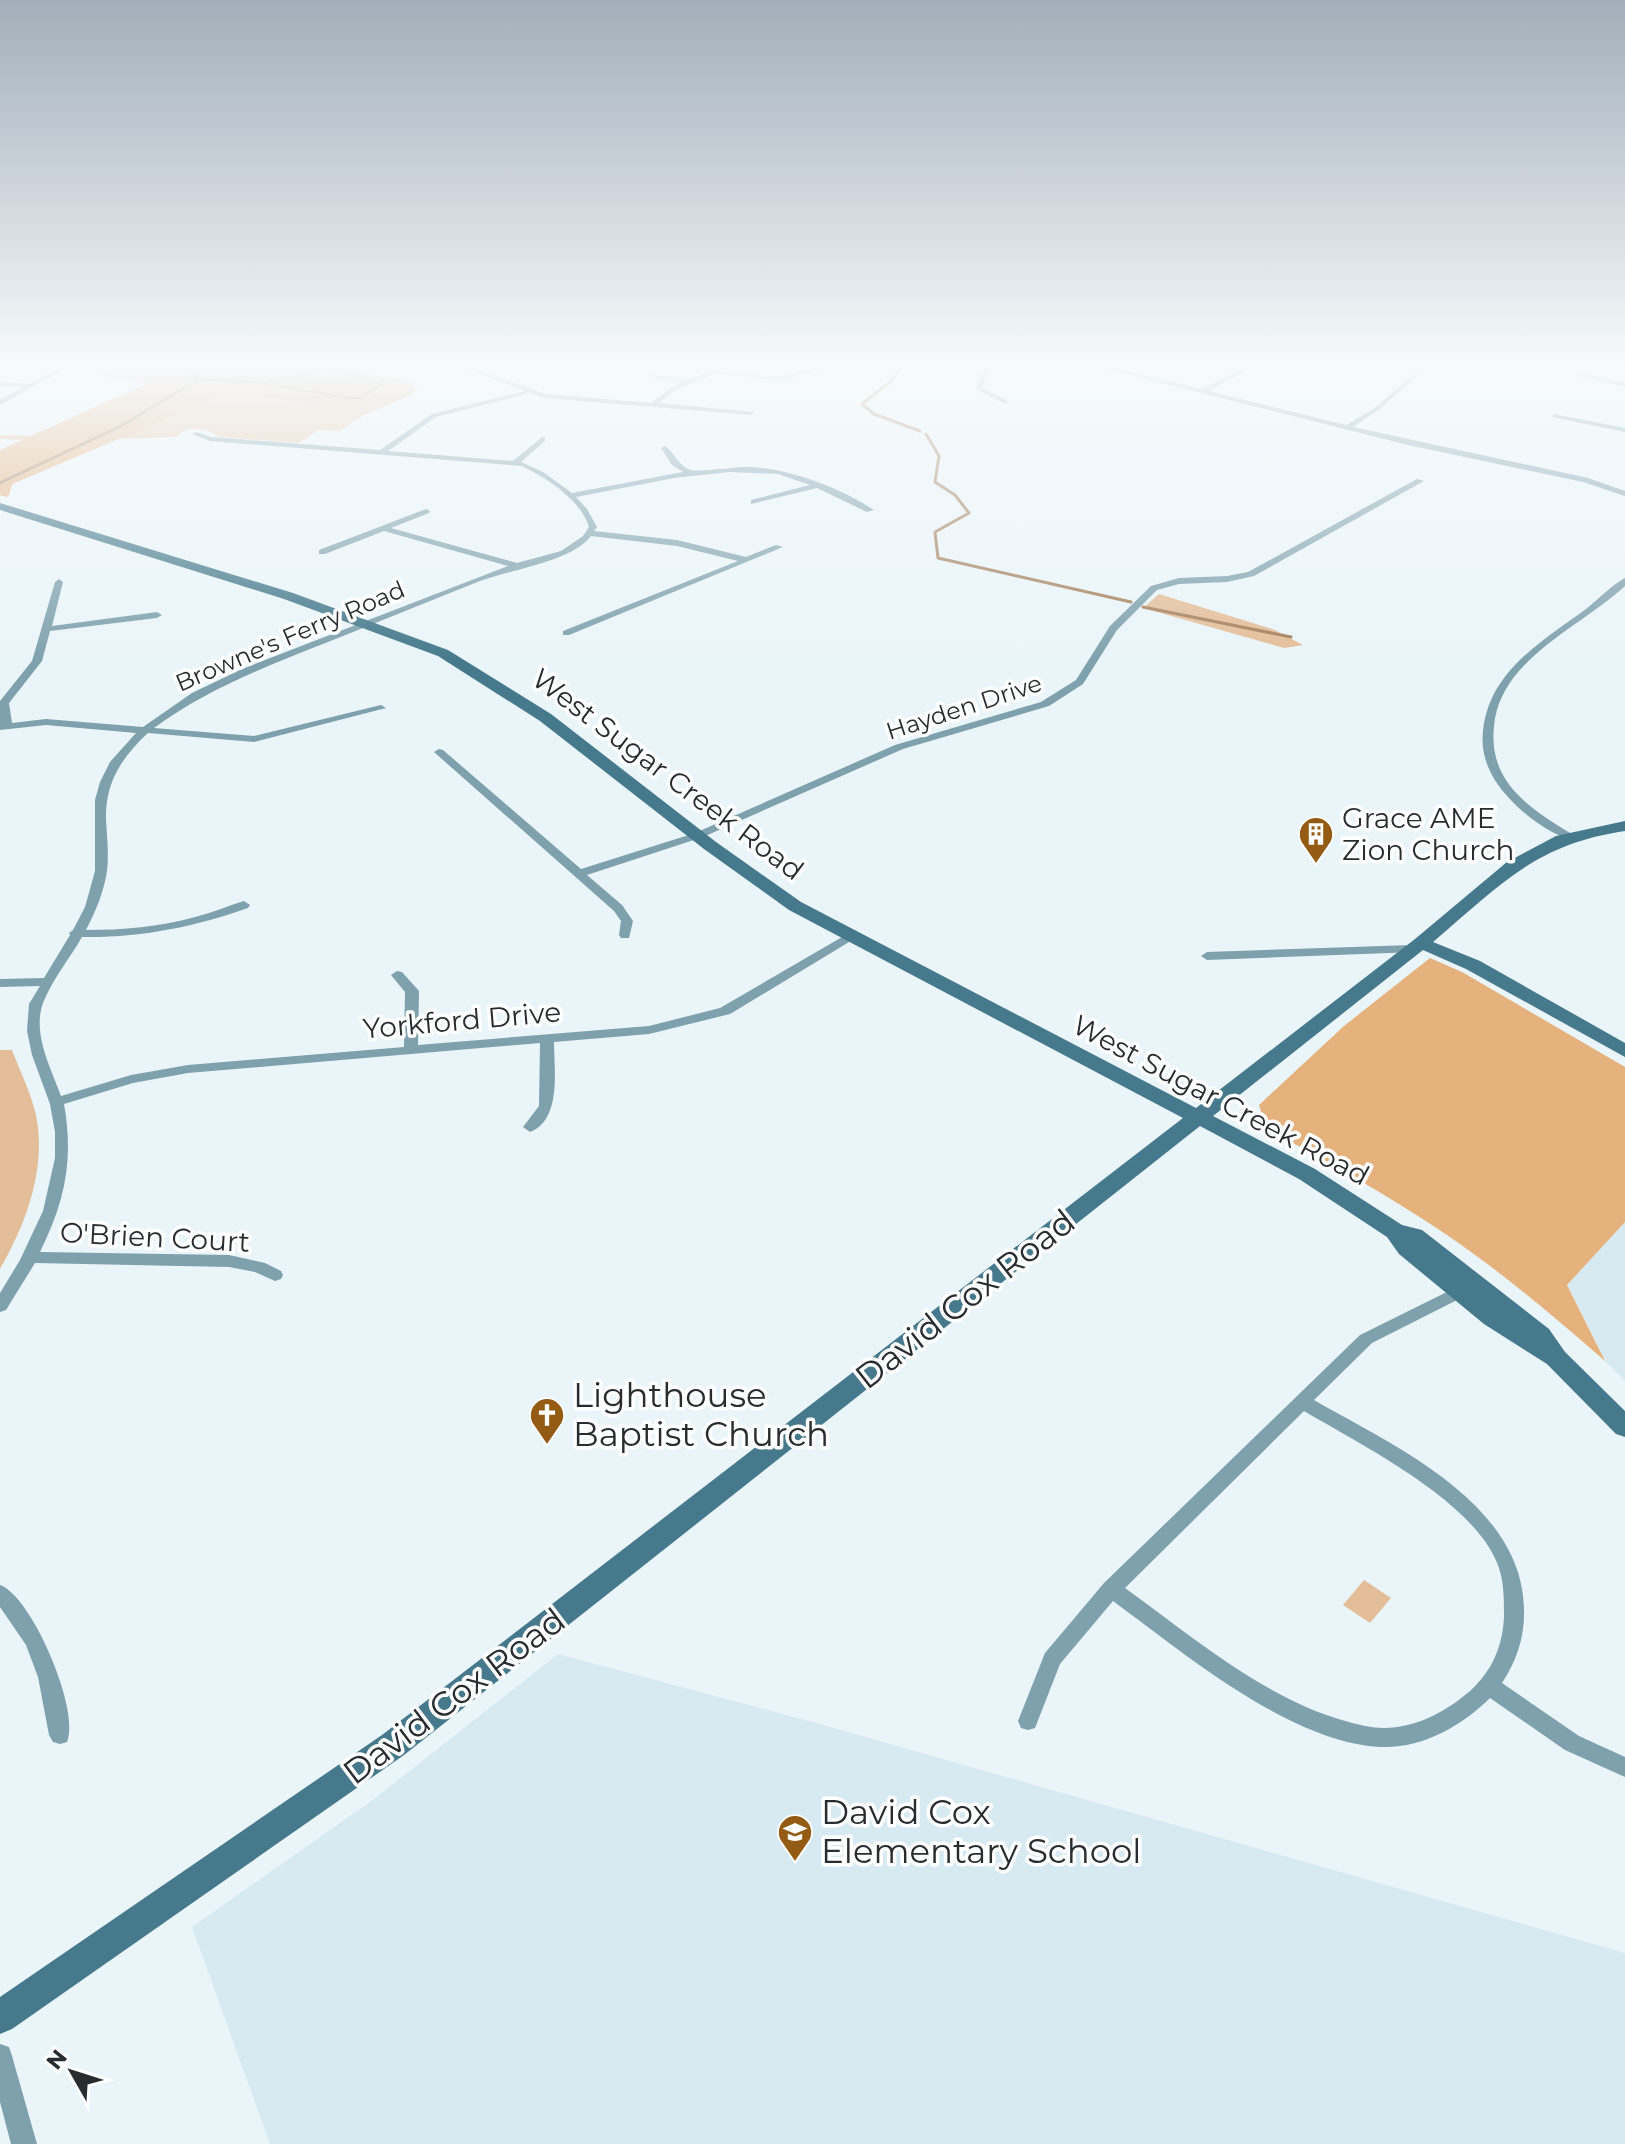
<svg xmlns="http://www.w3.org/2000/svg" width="1625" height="2144" font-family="Montserrat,sans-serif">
	<rect width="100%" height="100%" fill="#eaf5f9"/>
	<g fill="#d7eaf2">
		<polygon points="1625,1222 1625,1381 1605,1361 1567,1284"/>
		<polygon points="558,1654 813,1722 1625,1953 1625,2144 270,2144 192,1927 374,1799"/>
	</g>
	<g fill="#e4be99">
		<path d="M132,362L349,409L367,404L389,405L364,415L340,431L318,430L299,443L220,437C207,429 188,423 177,437L116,439L12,484L8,497L0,495V450L25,440L0,439V435L35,436L148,383L97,375Z"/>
		<polygon points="1159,594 1275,630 1303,645 1284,648 1143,608"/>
		<path d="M0,1050H12C20,1071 31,1093 36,1115C47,1168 26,1224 0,1269Z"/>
		<polygon points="1364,1580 1391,1598 1370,1623 1343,1605"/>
	</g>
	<g fill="#e5b17c">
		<polygon points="132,362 344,362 370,375 407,379 418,391 389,405 367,404 349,409 230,392 12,484 8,497 0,495 0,450 148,383 97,375"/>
		<path d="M1430,958L1462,972L1625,1067V1222L1567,1285L1605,1361C1554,1317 1503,1273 1447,1235C1389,1196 1328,1162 1267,1129L1259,1105L1344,1026Z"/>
	</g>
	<polygon fill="#daa672" stroke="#a5815e" stroke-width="2" points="328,369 364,377 381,385 362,398 347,398 263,383"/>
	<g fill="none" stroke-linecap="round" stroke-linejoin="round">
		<g stroke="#a5815e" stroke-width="3">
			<polyline points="188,362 187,371 200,379"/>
			<polyline points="905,362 890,382 862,404 874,414 920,431"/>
			<polyline points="926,434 939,456 935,482 955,495 969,513 935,532 938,558 1131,602"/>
			<polyline points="0,483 119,427 200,379 263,383"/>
			<polyline points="1143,607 1291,637"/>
		</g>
		<g fill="#7fa1ad" fill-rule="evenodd">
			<polygon points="69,362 77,362 0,405 0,400 23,387 0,386 0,382 30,384"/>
			<path d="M450,362H460L545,394L651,403L673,387L682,383L647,376L649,373L689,380L732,362H742L724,371L779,377L835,362H847L779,381L717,373L677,389L659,403L754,412L752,415L544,398L527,392L526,394L436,417L388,451L513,461L542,437H545V441L521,462L543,472L572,493L683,472L672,465L661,448L665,446C674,452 679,467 691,470C697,472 736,467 747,467C786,467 842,488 874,510L867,512L817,488L751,504V500L810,485L778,474L729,472L674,478L576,497L587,509L597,527L594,531L677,540L746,557L776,545L783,547L569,635H563V631L738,561L677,546L591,536C571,562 512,569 480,581C429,601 379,622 328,642C267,666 207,689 154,728L254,736L381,705L386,708L254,742L148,733C121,758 105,783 106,820C107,837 109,854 107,871C104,891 96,911 86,930C123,930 159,927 195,917C212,913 227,906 244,901L250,905L248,908C194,927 140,938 82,937C70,958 52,980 43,1003C32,1034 51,1068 61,1096L131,1075L188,1065L404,1047L405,992L391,975L397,971L402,972L419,991L418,1045L649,1026L720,1008L849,933L853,932L859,936L730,1014L649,1034L554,1042C554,1070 562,1119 530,1132L523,1127L539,1106L540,1043L188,1073L133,1083L64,1104C74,1160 65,1201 40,1252L229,1255L265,1263L281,1271L283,1275L281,1279L275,1281L255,1272L229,1267L35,1263L6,1310L0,1312V1293L20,1260L43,1211L55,1158V1132L50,1104L32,1055L27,1031L29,1004L40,986L0,987V979L44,978L70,935L69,933L73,930L85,907L95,871V800L100,782L110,762L136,733L46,725L0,730V701L32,661L55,582L59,579L63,582L52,626L157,612L162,615L157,618L50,631L42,661L9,703L12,723L46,719L143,727L192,693L242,669L508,566L384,531L325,554H319V550L426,509L430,511L429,513L391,528L517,563L561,551L583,536L589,527C581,500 546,477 521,466L210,441L192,434L196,432L211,437L380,450L432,414L525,391Z"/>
			<polygon points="988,362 994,362 982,388 1008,401 1008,403 1004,403 975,389"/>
			<polygon points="1078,362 1091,362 1202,389 1253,362 1262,362 1209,391 1346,425 1376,407 1426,363 1428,366 1380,409 1353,427 1588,478 1625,491 1625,496 1583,482 1408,445"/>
			<polygon points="1577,372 1625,383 1625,387 1575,375"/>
			<polygon points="1554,414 1625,428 1625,432 1552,417"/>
			<polygon points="1417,479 1424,481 1254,576 1227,582 1179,584 1157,590 1117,630 1083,684 1049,706 903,749 703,837 587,875 622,905 633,921 629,938 621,938 619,935 621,921 614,911 434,752 439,749 443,750 581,869 695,833 895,745 1041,702 1076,680 1110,626 1151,586 1179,578 1227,576 1248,572"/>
			<path d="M1625,578V586C1592,616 1549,637 1519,671C1505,687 1496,705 1494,726C1488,782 1529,808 1572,834L1574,836L1568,839C1547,832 1523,814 1508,797C1491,779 1480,756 1483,731C1489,673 1539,643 1582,612C1596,602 1610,586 1625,578Z"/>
			<polygon points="1412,945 1418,949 1416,952 1207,960 1201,956 1207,952"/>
			<path d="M1461,1285L1467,1287L1469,1291L1467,1295L1372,1343L1314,1400C1394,1446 1521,1502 1524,1608C1525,1636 1517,1660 1502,1683L1579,1736L1625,1757V1777L1565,1750L1490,1698C1462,1726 1421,1749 1380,1747C1289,1742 1184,1653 1113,1601L1060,1664L1035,1728L1028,1730L1021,1728L1018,1721L1045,1653L1104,1583L1360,1335ZM1304,1411C1361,1445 1477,1502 1499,1568C1504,1583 1504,1600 1504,1616C1503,1646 1492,1671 1470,1691C1441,1716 1404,1734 1365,1726C1273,1707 1199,1641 1125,1588Z"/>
			<path d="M0,1585C32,1596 81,1712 67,1742L60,1744L53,1742L49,1735L38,1677L26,1645L0,1607Z"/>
			<polygon points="0,2044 9,2047 12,2056 37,2144 11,2144 0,2102"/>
		</g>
		<path fill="#45798b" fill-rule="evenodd" d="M0,503L293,593L448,650L551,714L716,842L801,902L1196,1108L1415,939L1507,862L1556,836L1625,821V831C1535,844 1499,886 1433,942L1480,961L1625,1043V1057L1466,969L1423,950L1213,1116L1315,1169L1402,1225L1422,1230L1549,1329L1565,1352L1625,1411V1437L1616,1434L1547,1364L1484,1324L1399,1254L1387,1237L1299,1179L1200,1126L404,1755L12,2029L0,2034V1997L382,1735L1183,1118L789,910L704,849L540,721L438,656L284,599L0,510Z"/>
	</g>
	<linearGradient id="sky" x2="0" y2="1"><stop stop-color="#a2aeb9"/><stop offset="0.55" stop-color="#f6fafc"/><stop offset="1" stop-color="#f6fafc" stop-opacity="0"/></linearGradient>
	<rect width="1625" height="662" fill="url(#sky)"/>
	<defs>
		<g id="building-pin" transform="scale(1.8)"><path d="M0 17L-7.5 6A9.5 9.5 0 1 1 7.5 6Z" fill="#935b14" stroke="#fff"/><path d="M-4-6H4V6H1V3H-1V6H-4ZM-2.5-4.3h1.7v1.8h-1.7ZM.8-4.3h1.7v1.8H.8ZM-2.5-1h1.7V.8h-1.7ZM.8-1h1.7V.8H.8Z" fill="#fff"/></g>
		<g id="church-pin" transform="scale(1.8)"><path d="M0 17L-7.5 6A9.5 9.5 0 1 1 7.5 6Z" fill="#935b14" stroke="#fff"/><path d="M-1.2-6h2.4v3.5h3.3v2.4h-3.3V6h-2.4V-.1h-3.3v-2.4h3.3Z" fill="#fff"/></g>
		<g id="school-pin" transform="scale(1.8)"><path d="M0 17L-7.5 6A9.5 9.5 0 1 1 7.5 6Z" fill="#935b14" stroke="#fff"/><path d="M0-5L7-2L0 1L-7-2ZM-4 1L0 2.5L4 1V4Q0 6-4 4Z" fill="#fff"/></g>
	</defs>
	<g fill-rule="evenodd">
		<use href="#building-pin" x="1316" y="834"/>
		<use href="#church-pin" x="547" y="1415"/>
		<use href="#school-pin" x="795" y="1832"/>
	</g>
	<g text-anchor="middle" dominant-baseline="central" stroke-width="7" stroke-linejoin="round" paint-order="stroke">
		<g font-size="24" fill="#282c2e" stroke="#fff">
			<text transform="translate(290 636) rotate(-23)">Browne's Ferry Road</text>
			<text transform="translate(964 707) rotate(-18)">Hayden Drive</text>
		</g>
		<g font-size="28" fill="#282c2e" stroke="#fff">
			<text transform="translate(668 774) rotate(37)">West Sugar Creek Road</text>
			<text transform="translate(462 1020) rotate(-5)">Yorkford Drive</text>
			<text transform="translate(1221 1100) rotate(28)">West Sugar Creek Road</text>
			<text transform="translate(155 1237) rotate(3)">O'Brien Court</text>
		</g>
		<g font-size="28" fill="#282c2e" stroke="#fff" text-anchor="start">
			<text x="1342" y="818">Grace AME<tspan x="1342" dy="32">Zion Church</tspan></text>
		</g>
		<g font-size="34" fill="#282c2e" stroke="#fff">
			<text transform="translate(965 1299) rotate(-38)">David Cox Road</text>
			<text transform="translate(454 1696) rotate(-37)">David Cox Road</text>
		</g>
		<g font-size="34" fill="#282c2e" stroke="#fff" text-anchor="start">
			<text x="573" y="1395">Lighthouse<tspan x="573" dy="39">Baptist Church</tspan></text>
			<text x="821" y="1812">David Cox<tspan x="821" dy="39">Elementary School</tspan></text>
		</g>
	</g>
	<g transform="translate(72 2072) rotate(309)" stroke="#ffffff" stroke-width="6" paint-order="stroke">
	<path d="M0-6L14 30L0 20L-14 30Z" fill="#282c2e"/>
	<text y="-12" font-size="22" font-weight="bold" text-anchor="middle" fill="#282c2e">N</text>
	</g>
</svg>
